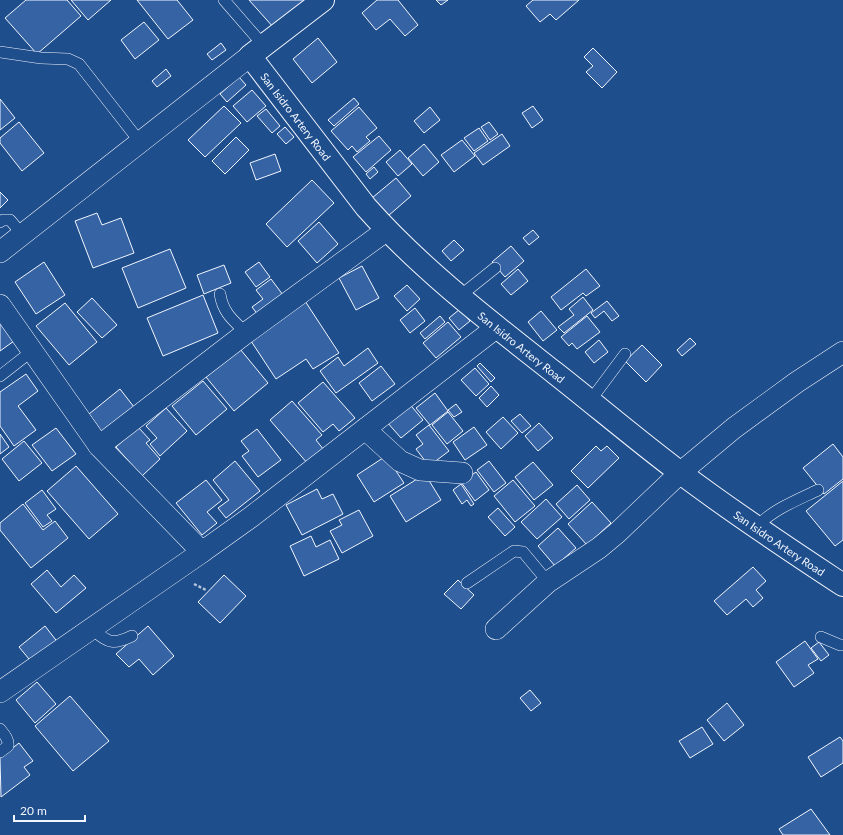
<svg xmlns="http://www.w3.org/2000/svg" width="843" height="835" font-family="Lato,sans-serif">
	<rect width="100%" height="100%" fill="#1f4e8c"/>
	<g fill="#3563a3" stroke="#f2f6ff">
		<polygon points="26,0 67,0 81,16 37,54 5,18"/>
		<polygon points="71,0 111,0 88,20"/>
		<polygon points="137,0 177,0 193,20 168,39"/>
		<polygon points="249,0 305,0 274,28"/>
		<polygon points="377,0 398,0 418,25 405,36 390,19 376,30 362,13"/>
		<polygon points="436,0 448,0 441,5"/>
		<polygon points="533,0 579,0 556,20 550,14 540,22 526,6"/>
		<polygon points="144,22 159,40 135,59 121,40"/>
		<polygon points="318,38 337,62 312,83 293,59"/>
		<polygon points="221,43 226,50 212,60 207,54"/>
		<polygon points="593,48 617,72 602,88 586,72 593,66 584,57"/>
		<polygon points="166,69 171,76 157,87 152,81"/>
		<polygon points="239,77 246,85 227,102 220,94"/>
		<polygon points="252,90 266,106 247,122 233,106"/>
		<polygon points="354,98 359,104 334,126 328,120"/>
		<polygon points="0,99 15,118 0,130"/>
		<polygon points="224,106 241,123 205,157 188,140"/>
		<polygon points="533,106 543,120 532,128 522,113"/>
		<polygon points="359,107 377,128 366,137 370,141 357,152 352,146 348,150 331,131"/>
		<polygon points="430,107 440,120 424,133 414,121"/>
		<polygon points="266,109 280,126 272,133 257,116"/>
		<polygon points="19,122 44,153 22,171 0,143 0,138"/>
		<polygon points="489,122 498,134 490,140 481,127"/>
		<polygon points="285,127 294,137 286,144 277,134"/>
		<polygon points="479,128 488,141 474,151 464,138"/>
		<polygon points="502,134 510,146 483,165 474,153"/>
		<polygon points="379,136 391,150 366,172 353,157"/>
		<polygon points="236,137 249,150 225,174 212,161"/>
		<polygon points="462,140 475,156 454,172 441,155"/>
		<polygon points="424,144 439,162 423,176 408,158"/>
		<polygon points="400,150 412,164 398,176 386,162"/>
		<polygon points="275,154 281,171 256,180 250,163"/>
		<polygon points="374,167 378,172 370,179 366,174"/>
		<polygon points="396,178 411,196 388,216 372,198"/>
		<polygon points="312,180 334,203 287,247 266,224"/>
		<polygon points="0,192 8,200 0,208"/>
		<polygon points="97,213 102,225 121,218 134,253 93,268 75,221"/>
		<polygon points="319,222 338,244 317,263 298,241"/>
		<polygon points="533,230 539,237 529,245 523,238"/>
		<polygon points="454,240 464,250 451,261 442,251"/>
		<polygon points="511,246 524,261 505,277 492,262"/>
		<polygon points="170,249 186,288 138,308 122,268"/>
		<polygon points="44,262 65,295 36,314 15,282"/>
		<polygon points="259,262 270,277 256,287 245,272"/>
		<polygon points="224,265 231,283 204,294 197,275"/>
		<polygon points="362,266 379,298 356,310 339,278"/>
		<polygon points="518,269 528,281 511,295 501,284"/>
		<polygon points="586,269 600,286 586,296 583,293 561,310 551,297"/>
		<polygon points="271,279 283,295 258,315 252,307 263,299 256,290"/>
		<polygon points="407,285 420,299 407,311 394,296"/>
		<polygon points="203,295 218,333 163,356 147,318"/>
		<polygon points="583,297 593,310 564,333 558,327 574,315 569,309"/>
		<polygon points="92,298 117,325 102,338 77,312"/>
		<polygon points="305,301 339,353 313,369 306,359 276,379 249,338"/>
		<polygon points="607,301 619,316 612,321 604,311 595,318 591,313"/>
		<polygon points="65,303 97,342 69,365 36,326"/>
		<polygon points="415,308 425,321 410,333 400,320"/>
		<polygon points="460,309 470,321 459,330 449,318"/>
		<polygon points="541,311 557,330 543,341 528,322"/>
		<polygon points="440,316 445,322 425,339 420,333"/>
		<polygon points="587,316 600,332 577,349 572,343 569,346 561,337"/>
		<polygon points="0,321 14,341 0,351"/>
		<polygon points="448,322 461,337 436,358 423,343"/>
		<polygon points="690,338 696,344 682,356 677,350"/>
		<polygon points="599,340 608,352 594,363 585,352"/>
		<polygon points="642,345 662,365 646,382 625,361"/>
		<polygon points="368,348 378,363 336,393 320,371 338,357 344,366"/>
		<polygon points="240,349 268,383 234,411 206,377"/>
		<polygon points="480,363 495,378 491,382 477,366"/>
		<polygon points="381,366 395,384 372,401 359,383"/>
		<polygon points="475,368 489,384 476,396 461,380"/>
		<polygon points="26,374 38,391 18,406 36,430 14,446 0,426 0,392"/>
		<polygon points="203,381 227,409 196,435 172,406"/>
		<polygon points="323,382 355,418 339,431 333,424 323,432 298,403"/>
		<polygon points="491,386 499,395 487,407 479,398"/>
		<polygon points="120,389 134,407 102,432 89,414"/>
		<polygon points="435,393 448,411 430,425 416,408"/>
		<polygon points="292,401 322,435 316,440 324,450 308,464 270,420"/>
		<polygon points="408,402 423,420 401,438 386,421"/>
		<polygon points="456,404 462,412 454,417 448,410"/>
		<polygon points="166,408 187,431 160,456 150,444 157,438 146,426"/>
		<polygon points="448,412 463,431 447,444 432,425"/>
		<polygon points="520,414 531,426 522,433 511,421"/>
		<polygon points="503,417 518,433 501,449 486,432"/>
		<polygon points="539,423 553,438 538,451 525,436"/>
		<polygon points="429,425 449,451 429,466 416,449 423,444 416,435"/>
		<polygon points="138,427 150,440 146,443 160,459 142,476 116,447"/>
		<polygon points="474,427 487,445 465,460 453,442"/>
		<polygon points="56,428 76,454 52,471 32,445"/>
		<polygon points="257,429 281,460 258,477 242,456 249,451 241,441"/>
		<polygon points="0,434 9,447 0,454"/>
		<polygon points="24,441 42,463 19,481 2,459"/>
		<polygon points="833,444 843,457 843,479 824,494 803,468"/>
		<polygon points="596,446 601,451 607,446 619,458 588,488 571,471"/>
		<polygon points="386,456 404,483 374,502 357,475"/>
		<polygon points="235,461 260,491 226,518 218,508 229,500 213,480"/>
		<polygon points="489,461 506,483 494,492 477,470"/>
		<polygon points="533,462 553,485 534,500 515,477"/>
		<polygon points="76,466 118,514 89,539 47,491"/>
		<polygon points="476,472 489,490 475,501 461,482"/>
		<polygon points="425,474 441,500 406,522 390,496"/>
		<polygon points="206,480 222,500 207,512 217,523 202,535 176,503"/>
		<polygon points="513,480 535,506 515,522 494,496"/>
		<polygon points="843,481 843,540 835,546 806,511"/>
		<polygon points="461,484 474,504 471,506 467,500 462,504 453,490"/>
		<polygon points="577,485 590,500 569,519 556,504"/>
		<polygon points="317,489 322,499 333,494 343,514 302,535 286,505"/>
		<polygon points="42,490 56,509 47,515 52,521 43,527 25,503"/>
		<polygon points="546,499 562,517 537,539 521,522"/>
		<polygon points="592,502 611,523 587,545 568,524"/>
		<polygon points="23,504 43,530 55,521 68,538 31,568 0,530 0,523"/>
		<polygon points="498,508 515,527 505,536 488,517"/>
		<polygon points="359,510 373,536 342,553 330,531 342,525 339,520"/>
		<polygon points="558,528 576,548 555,566 538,546"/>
		<polygon points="311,536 316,547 330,540 339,559 304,576 290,546"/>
		<polygon points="753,567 766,581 756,590 763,598 753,607 746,599 727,615 714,601"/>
		<polygon points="47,570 61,587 74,575 86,588 56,613 31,584"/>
		<polygon points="224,575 246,596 220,623 198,602"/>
		<polygon points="458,580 474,595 461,609 444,594"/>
		<polygon points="45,626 59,644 34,665 19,647"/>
		<polygon points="148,626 174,656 153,675 139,659 129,667 116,654"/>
		<polygon points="805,641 818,659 808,665 814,673 794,687 776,662"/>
		<polygon points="819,642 829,655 821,661 811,648"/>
		<polygon points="37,682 56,704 35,723 16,700"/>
		<polygon points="530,690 541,703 531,711 520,698"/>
		<polygon points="70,696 109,741 73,771 35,726"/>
		<polygon points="727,703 744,725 724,741 707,720"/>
		<polygon points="702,727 713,744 690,758 679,741"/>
		<polygon points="840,737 843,741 843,763 821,777 808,757"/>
		<polygon points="19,743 33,761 24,767 30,775 1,797 0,758"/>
		<polygon points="811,809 830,835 783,835 779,829"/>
	</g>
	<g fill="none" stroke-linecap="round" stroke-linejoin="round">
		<g stroke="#f2f6ff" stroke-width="12">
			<g id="service">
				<polyline points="224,0 264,46"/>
				<polyline points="0,52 41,58 68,59 79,64 140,142"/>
				<polyline points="0,222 3,220 10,220 22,234"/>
				<path d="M220,294C223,313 233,320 246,333"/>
				<polyline points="460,296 495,268"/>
				<polyline points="0,376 32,351"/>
				<polyline points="590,401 625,354"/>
				<path d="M756,527C774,509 795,501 818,490"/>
				<polyline points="467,583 514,551 523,552 548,582"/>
				<path d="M91,629C109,642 111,646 132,636"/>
				<polyline points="821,637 840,645 843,645"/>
				<path d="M0,729C4,734 9,739 8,746L0,752"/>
			</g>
		</g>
		<g stroke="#f2f6ff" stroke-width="22">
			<g id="minor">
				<polyline points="0,252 250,56"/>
				<polyline points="0,305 99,446 202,552 251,517 497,327"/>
				<polyline points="365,429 400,461 420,470 462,473"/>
				<polyline points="99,446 246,333 387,230"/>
				<polyline points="496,629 548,582 599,548 617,533 680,473 734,428 797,382 843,352"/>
				<polyline points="0,692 202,552"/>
			</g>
		</g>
		<g stroke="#f2f6ff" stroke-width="24">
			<g id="tertiary">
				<path id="s1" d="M323,0L250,56L366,207C422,270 489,321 555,373C597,406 638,441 682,474C734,513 788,549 843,585"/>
			</g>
		</g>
		<polyline stroke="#b3c4dc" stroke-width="2.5" stroke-dasharray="3 2" stroke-linecap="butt" points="194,584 206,590"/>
		<use href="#service" stroke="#1f4e8c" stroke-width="11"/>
		<use href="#minor" stroke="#1f4e8c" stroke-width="21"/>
		<use href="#tertiary" stroke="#1f4e8c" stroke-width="22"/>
	</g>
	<g text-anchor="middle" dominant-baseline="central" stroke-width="3" stroke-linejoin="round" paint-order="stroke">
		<g font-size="11" fill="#f2f6ff" stroke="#1f4e8c">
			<text stroke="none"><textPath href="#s1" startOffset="168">San Isidro Artery Road</textPath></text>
			<text stroke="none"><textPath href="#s1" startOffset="492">San Isidro Artery Road</textPath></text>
			<text stroke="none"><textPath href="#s1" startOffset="816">San Isidro Artery Road</textPath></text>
		</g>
	</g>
	<path d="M14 815v6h71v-6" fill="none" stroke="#f2f6ff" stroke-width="2"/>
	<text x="20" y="815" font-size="12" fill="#f2f6ff" stroke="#1f4e8c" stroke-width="3" paint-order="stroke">20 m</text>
</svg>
